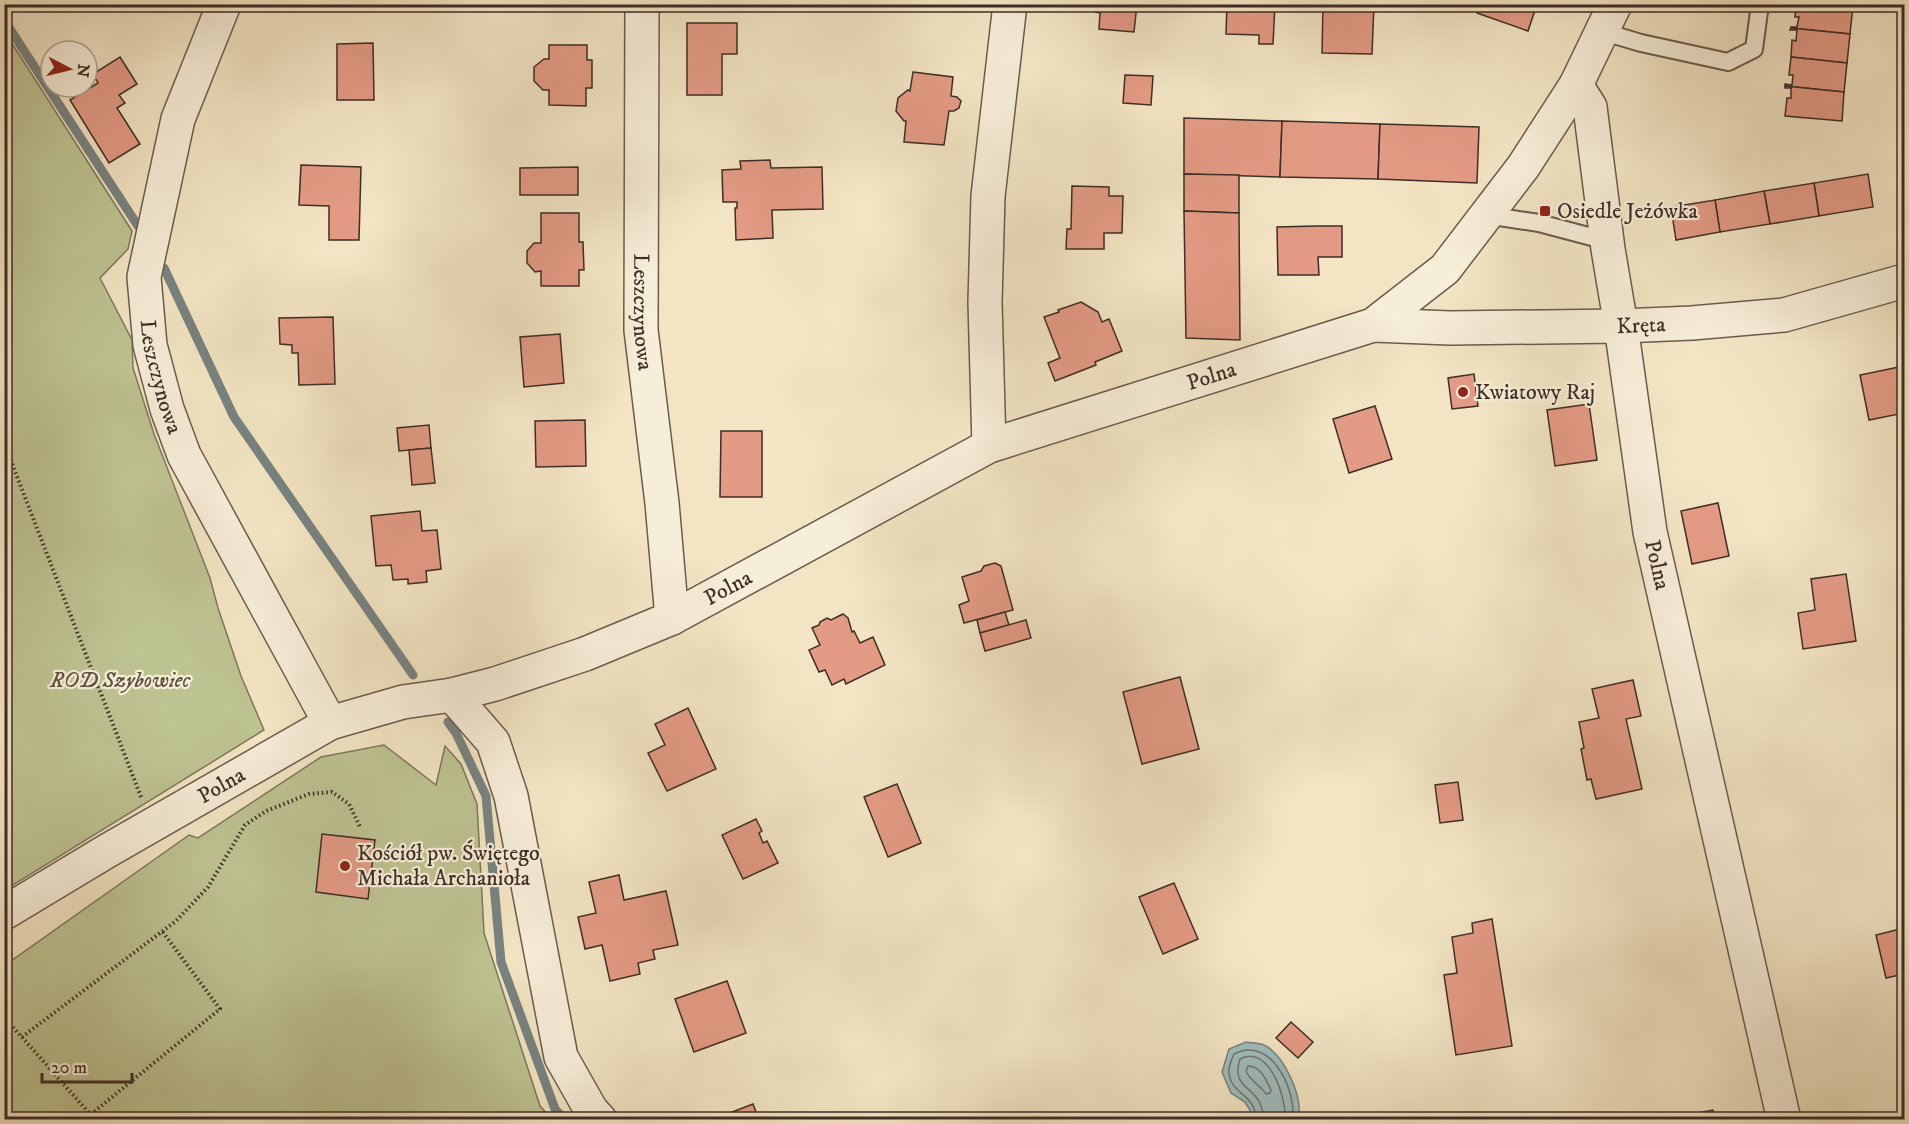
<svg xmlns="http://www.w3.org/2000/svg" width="1909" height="1124" font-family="'IM FELL DW Pica',serif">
	<rect width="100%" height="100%" fill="#f3e5c4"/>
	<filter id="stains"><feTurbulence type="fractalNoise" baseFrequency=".00333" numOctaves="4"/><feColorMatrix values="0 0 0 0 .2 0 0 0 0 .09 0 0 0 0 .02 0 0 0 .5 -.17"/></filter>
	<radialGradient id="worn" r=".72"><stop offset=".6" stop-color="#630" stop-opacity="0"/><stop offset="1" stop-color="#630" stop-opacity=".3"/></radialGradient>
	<g fill="#bec392" stroke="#7e785c" stroke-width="1.5">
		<polygon points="4,31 132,231 128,249 100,278 132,340 133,368 154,434 210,578 218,608 241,676 264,730 5,890"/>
		<polygon points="384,745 436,785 445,746 461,764 477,804 484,933 540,1106 552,1119 5,1119 4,966 189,835 198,838 321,757"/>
	</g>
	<path fill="#9fbdbd" stroke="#788381" stroke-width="1.5" d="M1246,1042C1251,1043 1259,1043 1264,1045C1284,1055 1304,1098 1298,1119H1250V1110L1245,1102L1231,1093L1222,1072L1229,1049Z"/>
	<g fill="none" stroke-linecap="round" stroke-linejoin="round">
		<g stroke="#6e7572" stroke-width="1.5">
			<path d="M1248,1066C1261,1066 1266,1080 1271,1090L1270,1093L1266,1094C1260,1085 1250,1081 1246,1071Z"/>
			<path d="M1256,1120C1256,1093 1230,1095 1229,1072C1228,1067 1232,1059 1234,1054C1271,1035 1296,1089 1293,1120"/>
			<path d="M1263,1120C1264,1084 1229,1093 1240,1059C1269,1043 1287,1099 1285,1120"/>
		</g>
		<g stroke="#788381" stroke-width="9">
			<polyline points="4,20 138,226"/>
			<polyline points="164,268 234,417 413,675"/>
			<polyline points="448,722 456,733 486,796 501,962 555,1109 565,1120"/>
		</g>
	</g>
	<g fill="#e49b85" stroke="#3e2d27" stroke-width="1.5">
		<polygon points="1088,4 1137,4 1134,32 1099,29 1100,13 1095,12"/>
		<polygon points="1227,4 1275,4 1273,44 1259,44 1259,35 1226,34"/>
		<polygon points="1323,4 1374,4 1372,54 1322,53"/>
		<polygon points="1480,4 1537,4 1528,31 1477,13"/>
		<polygon points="1796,4 1853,5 1850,34 1791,28 1791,27 1797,27 1799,17 1795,17"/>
		<polygon points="687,23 737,23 737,54 722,54 722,95 687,95"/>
		<polygon points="1791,28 1850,34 1847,63 1791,57 1792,40 1796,41 1797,30 1790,30"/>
		<polygon points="373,43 374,100 337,100 337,44"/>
		<polygon points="549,45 587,45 587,60 592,60 592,88 586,88 586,106 549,105 549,90 543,90 534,81 534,67 544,59 549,59"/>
		<polygon points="120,57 137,84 119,95 125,103 117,108 140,144 109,163 70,100 98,83 93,74"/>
		<polygon points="1791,57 1847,63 1844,92 1785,86 1785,84 1792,85 1793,75 1789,75"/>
		<polygon points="913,72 953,77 951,96 957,97 961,101 959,108 954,111 949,111 944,145 904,142 906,121 904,121 896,111 898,98 908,90 910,91"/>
		<polygon points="1125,75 1153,76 1151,105 1123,103"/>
		<polygon points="1785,86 1844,92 1842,121 1785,116 1787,98 1791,98 1791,88 1785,88"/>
		<polygon points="1184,118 1282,121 1280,177 1184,174"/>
		<polygon points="1282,121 1380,124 1378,179 1280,177"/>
		<polygon points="1380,124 1479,127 1477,183 1378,179"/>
		<polygon points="770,160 771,168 822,167 823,209 772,210 773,238 736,240 735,208 737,208 737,202 723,202 722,170 741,169 740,161"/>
		<polygon points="301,165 361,167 359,240 329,240 329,206 299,205"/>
		<polygon points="578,167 578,195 520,195 520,168"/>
		<polygon points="1184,174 1239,175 1239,213 1184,211"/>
		<polygon points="1868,174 1873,207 1819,216 1814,183"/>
		<polygon points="1814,183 1819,216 1770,224 1764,191"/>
		<polygon points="1072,186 1109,187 1109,196 1123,196 1122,233 1104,233 1104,249 1066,249 1067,229 1071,229"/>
		<polygon points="1764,191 1770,224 1720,232 1715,200"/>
		<polygon points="1715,200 1720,232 1676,240 1671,207"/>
		<polygon points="1184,211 1239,213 1240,340 1186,338"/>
		<polygon points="541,213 579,213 579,242 583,242 584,270 579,270 579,286 541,286 541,271 535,272 527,263 527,251 534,243 541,243"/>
		<polygon points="1317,226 1342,226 1342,257 1318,257 1319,275 1278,275 1277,227"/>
		<polygon points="1081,302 1098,312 1102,322 1109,319 1122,351 1095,362 1096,365 1055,381 1048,363 1060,358 1044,317 1059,312 1058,310"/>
		<polygon points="333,317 335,384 299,385 298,353 292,353 292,345 280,344 279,318"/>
		<polygon points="560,334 564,383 524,387 520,337"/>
		<polygon points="1904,366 1904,413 1869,420 1860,375"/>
		<polygon points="1474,374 1478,406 1452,409 1448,378"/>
		<polygon points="1589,404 1597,460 1555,466 1547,410"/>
		<polygon points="1375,406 1392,459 1349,473 1333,419"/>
		<polygon points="585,420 586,466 536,467 535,421"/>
		<polygon points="429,425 431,448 399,451 397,428"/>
		<polygon points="721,431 762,431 762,497 720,497"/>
		<polygon points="431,448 435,483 412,485 409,450"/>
		<polygon points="1718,503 1729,556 1692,564 1681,511"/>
		<polygon points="420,511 422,531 437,530 441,569 426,571 427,582 408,584 408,579 393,580 391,565 376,566 371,516"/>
		<polygon points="995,563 1001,566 1013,610 964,623 959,605 969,601 962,577 981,571 984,566"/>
		<polygon points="1846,574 1856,641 1803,649 1798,613 1815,610 1811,579"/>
		<polygon points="1005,612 1009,625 980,633 977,620"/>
		<polygon points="843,614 848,618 852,632 854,631 860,643 873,637 885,665 846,684 844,679 832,685 825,670 819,672 809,650 820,645 812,628 819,625 820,622 827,618 831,620"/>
		<polygon points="1026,620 1031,638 985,651 980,633"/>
		<polygon points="1180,677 1199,749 1142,764 1123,692"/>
		<polygon points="1633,680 1641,716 1626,719 1642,789 1596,799 1591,779 1587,780 1581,749 1584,748 1579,722 1599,718 1592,689"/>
		<polygon points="688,708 716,769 667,791 648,753 665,745 655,724"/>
		<polygon points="1458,782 1463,820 1440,823 1435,785"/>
		<polygon points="897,784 921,843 888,857 864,797"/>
		<polygon points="756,819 762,831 759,833 763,843 767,841 778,863 743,879 722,835"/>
		<polygon points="322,834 375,840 368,899 316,892"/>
		<polygon points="619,875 624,900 666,891 678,945 653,950 655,959 638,963 640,974 610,981 602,945 585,949 578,917 596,913 589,882"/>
		<polygon points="1174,883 1198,939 1163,954 1139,897"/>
		<polygon points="1492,919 1512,1046 1456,1055 1444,975 1457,973 1452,937 1473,933 1472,923"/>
		<polygon points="1904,928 1904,974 1886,978 1876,935"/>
		<polygon points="727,981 746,1033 694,1052 675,999"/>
		<polygon points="1291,1022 1313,1042 1298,1058 1276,1038"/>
		<polygon points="753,1104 759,1120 714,1119"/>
		<polygon points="1713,1110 1715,1120 1686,1120 1685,1115"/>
	</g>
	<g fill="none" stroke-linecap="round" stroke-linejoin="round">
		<g stroke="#6b5b4e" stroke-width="20">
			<g id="service">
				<polyline points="1604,32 1641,43 1728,62 1754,49 1760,4"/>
				<polyline points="1486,215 1539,223 1607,241"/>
			</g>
		</g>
		<g stroke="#6b5b4e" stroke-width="36">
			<g id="minor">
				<path id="s1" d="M224,4L178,119L144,277L150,345L167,409L184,455L330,723"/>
				<path id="s2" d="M642,4L641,330L662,503L672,618"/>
				<path id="s3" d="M1576,85L1590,107L1608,249L1621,326L1650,532L1784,1120"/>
				<path id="s4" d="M1373,325L1450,328L1621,326L1692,323L1784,315L1904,281"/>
				<polyline points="989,446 985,302 988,196 1010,4"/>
				<polyline points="452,695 493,742 511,796 561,1057 591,1110 600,1120"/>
				<path id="s5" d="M4,913L107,851L330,723L403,702L452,695L495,684L585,654L672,618L989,446L1373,325L1445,269L1523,167L1576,85L1615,4"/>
			</g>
		</g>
		<g stroke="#3e2d27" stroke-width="4" stroke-dasharray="1.5 3" stroke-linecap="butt">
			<polyline points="4,443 141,797"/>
			<polyline points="4,1017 90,1114"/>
			<polyline points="22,1037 176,921 208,887 245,825 266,811 309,794 332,792 349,804 360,827"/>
			<polyline points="84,1120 220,1009 162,931"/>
		</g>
		<use href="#service" stroke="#f7eed9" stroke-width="16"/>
		<use href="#minor" stroke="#f7eed9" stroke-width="33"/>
	</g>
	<g fill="#8f2418" stroke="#f7eed9" stroke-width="2">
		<rect x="1539" y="205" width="12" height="12" rx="3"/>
		<circle cx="1463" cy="392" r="6"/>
		<circle cx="345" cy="866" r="6"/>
	</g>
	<g text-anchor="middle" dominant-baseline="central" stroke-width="4.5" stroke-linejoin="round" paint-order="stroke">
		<g font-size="22" fill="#3e2d27" stroke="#f7eed9" text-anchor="start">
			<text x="1557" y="211">Osiedle Jeżówka</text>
			<text x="1475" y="392">Kwiatowy Raj</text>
			<text x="357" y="853">Kościół pw. Świętego<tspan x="357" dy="25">Michała Archanioła</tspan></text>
		</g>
		<g font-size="22" fill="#3e2d27" stroke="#f7eed9">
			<text stroke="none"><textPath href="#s2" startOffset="308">Leszczynowa</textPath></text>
			<text stroke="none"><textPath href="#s4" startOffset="268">Kręta</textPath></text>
			<text stroke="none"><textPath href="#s5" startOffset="1330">Polna</textPath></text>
			<text stroke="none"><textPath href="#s1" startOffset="387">Leszczynowa</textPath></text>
			<text stroke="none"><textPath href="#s3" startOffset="489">Polna</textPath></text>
			<text stroke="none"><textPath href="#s5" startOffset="800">Polna</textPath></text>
			<text stroke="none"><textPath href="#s5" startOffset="252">Polna</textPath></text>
		</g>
		<g font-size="22" font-style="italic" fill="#5e5242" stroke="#f7eed9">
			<text x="120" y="680">ROD Szybowiec</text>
		</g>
	</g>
	<rect width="1909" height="1124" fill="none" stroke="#f3e5c4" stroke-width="24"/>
	<rect x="6" y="6" width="1897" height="1112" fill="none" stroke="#3e2d27" stroke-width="3"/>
	<rect x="12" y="12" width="1885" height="1100" fill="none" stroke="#3e2d27" stroke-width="1.5"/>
	<g transform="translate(69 69) rotate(97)"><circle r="28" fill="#f7eed9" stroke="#ada192" stroke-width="1.5"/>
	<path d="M0-4.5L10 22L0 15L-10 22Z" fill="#8f2418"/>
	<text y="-9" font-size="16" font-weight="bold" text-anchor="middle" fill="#3e2d27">N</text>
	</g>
	<path d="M42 1073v9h90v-9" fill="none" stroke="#3e2d27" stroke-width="3"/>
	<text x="51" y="1073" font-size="18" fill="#3e2d27" stroke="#f7eed9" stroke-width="4.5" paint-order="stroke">20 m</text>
	<rect width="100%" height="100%" filter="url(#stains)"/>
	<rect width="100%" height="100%" fill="url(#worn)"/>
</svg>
